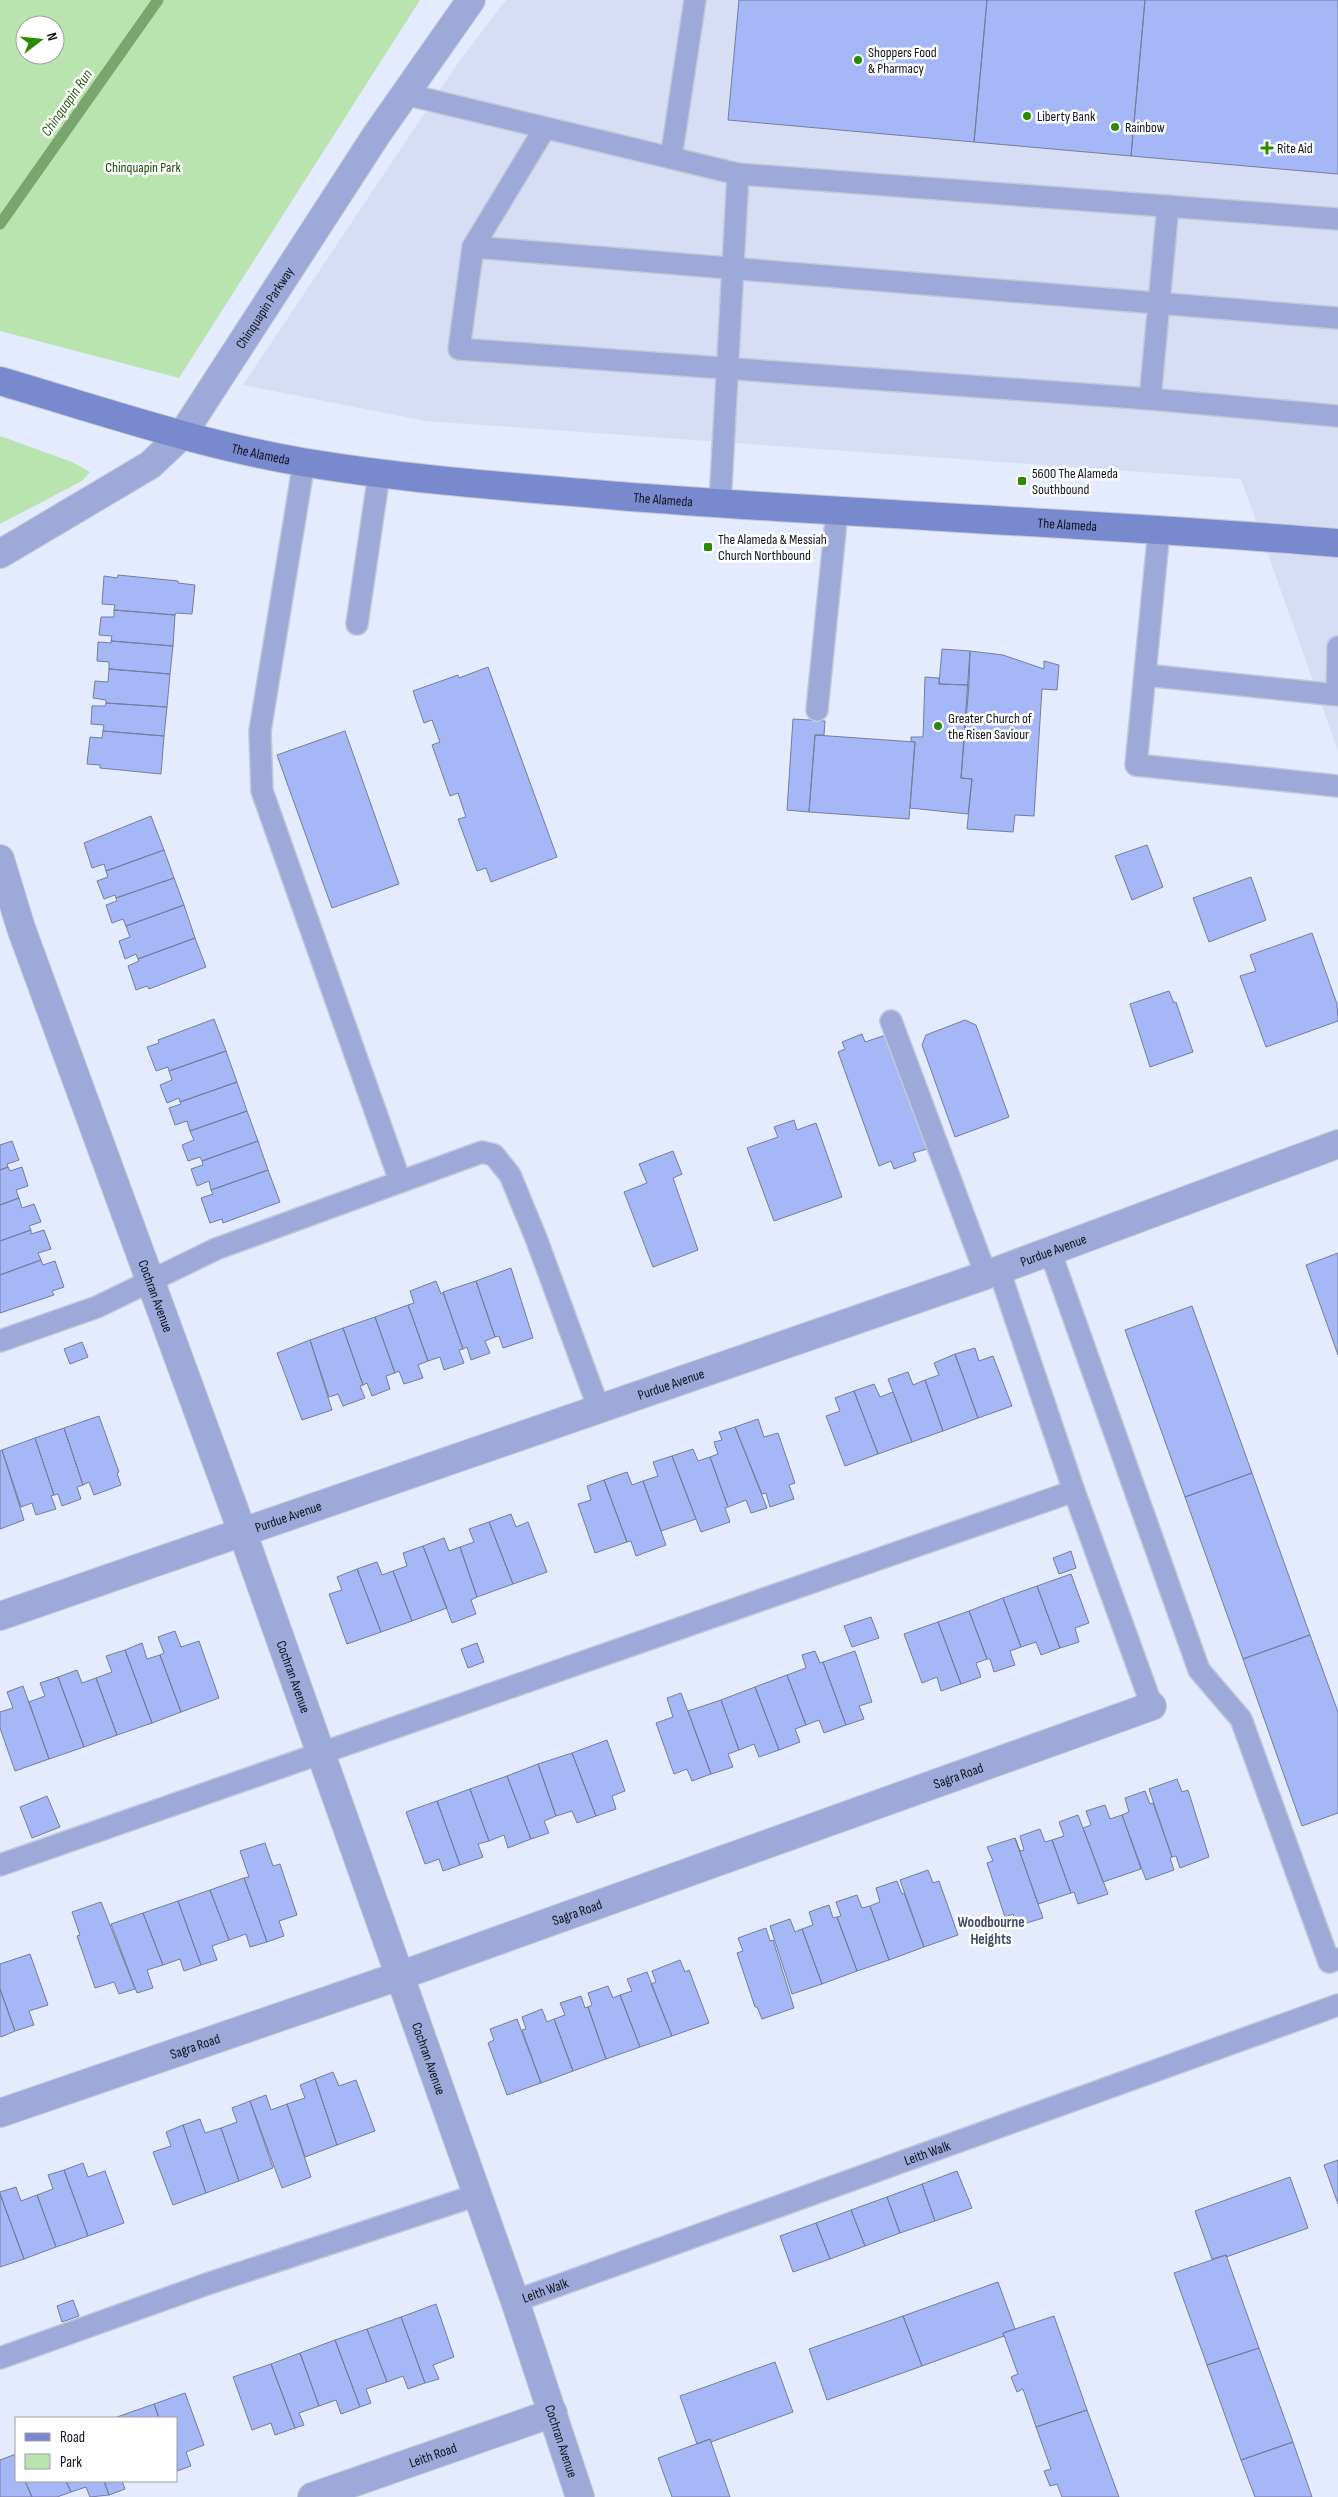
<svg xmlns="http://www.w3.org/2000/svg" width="1338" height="2497" viewBox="0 0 1338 2497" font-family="'Sofia Sans Condensed',sans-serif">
<rect width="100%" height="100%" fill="#e5ebfe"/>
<path fill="#d6ddf5" d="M506,0H1338V751L1241,479L426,421L243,385L458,63Z"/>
<path fill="#b9e3af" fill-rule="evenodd" d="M0,0H420L179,378L0,331ZM25,25H55V55H25Z
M0,436L72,462L90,472L82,481L0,524Z"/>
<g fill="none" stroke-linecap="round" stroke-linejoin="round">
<path stroke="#79a66e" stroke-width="11" d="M0,224L158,0"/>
</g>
<path fill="#a6b7f7" stroke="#747d9a" d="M739,0H987L974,142L728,120Z
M987,0H1145L1131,156L974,142Z
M1145,0H1338V174L1131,156Z
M118,575L178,581V583L195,585L192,614L176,613L175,615L114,610L115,605L102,604L104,576L117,578Z
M114,610L175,615L173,646L111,641L112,636L99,635L101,617H114Z
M111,641L173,646L170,674L109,669V662L97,661L98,642L111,643Z
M942,649L970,651L969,685L939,684Z
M970,651L1003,655L1044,669V661L1059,665L1057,690L1042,689L1034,816L1015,815L1013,832L967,829L972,779L961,778Z
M488,667L557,857L491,882L486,868L477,871L458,819L466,817L458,793L450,796L432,745L440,742L432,720L424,723L413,691L458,675L459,678Z
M109,669L170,674L167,707L106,703V700L93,698L95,681L108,682Z
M925,677L939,678V684L969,685L961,778L972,779L968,814L910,808L915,742L911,741V737H923Z
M106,703L167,707L164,736L103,731L104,725L91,724L92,706H105Z
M793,719L825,721L824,735H815L809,812L787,810Z
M103,731L164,736L161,774L100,768V765L87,764L90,737L102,738Z
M345,731L399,884L332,908L277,755Z
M815,735L915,742L909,819L809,812Z
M151,816L164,850L106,871L104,864L92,868L84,843Z
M1147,845L1163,887L1132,900L1115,856Z
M164,850L174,878L116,898L115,895L104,899L97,881L108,877L106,871Z
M1251,877L1266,920L1209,942L1193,898Z
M174,878L184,905L126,926L123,919L112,923L106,905L117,901L116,898Z
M184,905L195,938L138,959L136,954L125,959L119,941L130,937L126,926Z
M1312,933L1337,1004L1338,1021L1266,1047L1240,976L1256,971L1250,955Z
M195,938L206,967L149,989L147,986L136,990L128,966L139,961L138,959Z
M1169,991L1174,1003L1176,1002L1193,1052L1150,1067L1130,1004Z
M214,1019L226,1051L169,1071L168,1067L156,1071L147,1047L159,1043L158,1040Z
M965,1020L976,1025L1009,1117L955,1137L922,1045L926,1035Z
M862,1034L865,1042L886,1035L927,1149L913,1153L916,1161L894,1169L891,1161L879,1166L838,1052L845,1049L842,1042Z
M226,1051L237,1082L180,1102L179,1098L167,1103L160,1085L172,1080L169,1071Z
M237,1082L247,1111L190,1131L187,1121L175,1125L169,1108L181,1104L180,1102Z
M247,1111L258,1141L202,1161L200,1157L188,1161L182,1145L194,1140L190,1131Z
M794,1120L797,1130L816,1123L842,1197L774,1221L747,1148L778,1137L774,1127Z
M12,1141L19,1160L7,1164L8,1167L0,1170V1145Z
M258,1141L268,1170L211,1190L209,1181L197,1186L191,1169L203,1165L202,1161Z
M673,1151L682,1174L673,1178L698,1250L653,1267L624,1192L647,1183L639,1164Z
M8,1167L10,1171L22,1167L28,1186L16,1190L19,1198L0,1205V1170Z
M268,1170L280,1202L223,1223L222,1219L210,1223L201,1198L213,1194L211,1190Z
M19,1198L22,1208L34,1204L41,1222L29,1226L31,1230L0,1241V1205Z
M31,1230V1234L44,1230L51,1249L38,1253L41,1260L0,1275V1241Z
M1338,1253V1355L1306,1265Z
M41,1260L43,1265L55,1261L64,1287L52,1291L54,1295L0,1313V1275Z
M511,1268L533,1338L503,1348L499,1336L495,1337L476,1281Z
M436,1281L441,1294L443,1292L463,1349L459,1350L464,1363L444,1370L440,1357L428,1361L408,1305L414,1303L410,1291Z
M476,1281L495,1337L485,1341L490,1353L471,1360L467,1347L463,1349L443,1292Z
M408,1305L428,1361L418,1365L423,1378L404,1384L399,1371L395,1373L375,1317Z
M1192,1306L1252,1473L1185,1497L1125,1330Z
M375,1317L395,1373L386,1376L390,1389L372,1396L367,1383L363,1385L343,1328Z
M343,1328L363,1385L360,1386L365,1398L343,1406L338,1394L329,1397L310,1340Z
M310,1340L332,1410L302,1420L277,1353Z
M82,1342L88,1357L70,1364L64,1349Z
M975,1348L979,1361L993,1356L1012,1406L978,1418L955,1354Z
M955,1354L978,1418L943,1431L925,1380L939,1375L934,1363Z
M908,1372L913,1385L925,1380L943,1431L912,1442L888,1379Z
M874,1384L880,1397L893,1392L912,1442L878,1454L854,1391Z
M854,1391L878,1454L845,1466L826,1416L840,1411L835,1398Z
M99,1416L119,1472L117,1473L121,1485L94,1495L89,1482L83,1485L64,1428Z
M758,1419L764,1437L778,1433L795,1483L789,1485L794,1499L770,1507L766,1493L762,1494L735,1427Z
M735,1427L767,1508L751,1513L746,1500L728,1507L710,1457L718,1454L714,1442L722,1440L719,1432Z
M64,1428L83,1485L77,1487L81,1499L62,1506L58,1494L54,1495L35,1438Z
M35,1438L54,1495L51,1496L56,1509L36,1515L32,1503L21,1507L2,1450Z
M693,1449L698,1461L710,1457L728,1507L725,1508L730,1522L701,1532L672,1456Z
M2,1450L24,1520L0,1529V1451Z
M672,1456L696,1519L661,1531L643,1481L658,1476L653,1462Z
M627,1472L632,1485L643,1481L666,1545L636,1556L631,1541L627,1542L604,1480Z
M1252,1473L1310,1635L1243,1659L1185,1497Z
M604,1480L627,1542L595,1553L578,1504L591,1500L587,1486Z
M511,1514L516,1527L528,1522L547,1572L513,1584L489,1522Z
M489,1522L513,1584L477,1597L460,1547L474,1542L469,1529Z
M444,1538L449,1551L460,1547L477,1597L471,1600L476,1614L452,1623L423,1546Z
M423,1546L447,1608L412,1621L393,1571L407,1566L403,1553Z
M1071,1551L1076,1568L1059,1574L1053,1558Z
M377,1562L382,1575L393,1571L412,1621L381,1632L357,1569Z
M357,1569L381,1632L347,1644L329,1594L342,1590L337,1577Z
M1071,1574L1089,1623L1075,1628L1079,1642L1060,1648L1037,1586Z
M1037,1586L1060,1648L1041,1655L1036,1642L1021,1647L1003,1598Z
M1003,1598L1021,1647L1010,1651L1015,1665L994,1672L990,1659H987L969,1611Z
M969,1611L987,1659L976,1663L981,1677L961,1684L938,1622Z
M871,1617L879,1638L852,1647L844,1626Z
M938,1622L961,1684L941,1691L937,1677L922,1683L904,1634Z
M175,1631L181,1647L199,1641L219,1698L181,1712L160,1655L164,1653L158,1637Z
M1310,1635L1338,1712V1813L1302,1826L1243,1659Z
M142,1643L147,1659L160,1655L181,1712L152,1723L125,1650Z
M477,1643L484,1662L468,1668L461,1649Z
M125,1650L152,1723L117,1735L96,1678L112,1672L106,1656Z
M815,1651L820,1663L823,1662L846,1725L824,1733L819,1720L806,1725L787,1675L806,1668L802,1655Z
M855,1651L872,1702L859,1706L864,1719L846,1725L823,1662Z
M77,1670L82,1683L96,1678L117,1735L84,1747L58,1677Z
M787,1675L806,1725L795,1729L800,1742L779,1750L755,1687Z
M58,1677L84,1747L49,1759L29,1702L45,1696L40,1683Z
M23,1686L49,1759L15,1771L0,1728V1712L13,1708L7,1692Z
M755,1687L779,1750L759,1757L754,1744L739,1750L721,1700Z
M681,1693L711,1774L692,1781L687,1769L674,1774L656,1723L673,1717L667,1698Z
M721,1700L739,1750L728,1754L733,1767L711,1774L688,1711Z
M607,1740L625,1791L612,1796L616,1809L596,1816L572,1753Z
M572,1753L596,1816L577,1823L572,1811L556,1816L538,1764Z
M538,1764L556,1816L544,1821L549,1833L531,1839L507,1776Z
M507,1776L531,1839L508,1848L504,1835L489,1841L470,1789Z
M1177,1779L1182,1792L1188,1790L1209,1857L1180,1868L1176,1856L1172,1857L1149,1789Z
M470,1789L489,1841L478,1844L483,1857L460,1865L437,1801Z
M1145,1791L1150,1804L1153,1803L1172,1857L1170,1858L1174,1870L1146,1880L1122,1815L1129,1812L1125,1798Z
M47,1796L60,1827L32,1838L20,1807Z
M437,1801L460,1865L443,1871L439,1859L425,1864L406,1812Z
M1105,1805L1110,1819L1122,1815L1141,1869L1103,1882L1083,1828L1091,1825L1086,1811Z
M1078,1815L1108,1894L1078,1904L1074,1892L1071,1893L1052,1840L1064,1836L1059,1822Z
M1040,1829L1045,1842L1052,1840L1071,1893L1038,1904L1015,1838L1020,1851L1024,1850L1020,1836Z
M1015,1838L1043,1918L1017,1926L1013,1914L1005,1917L987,1863L993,1861L987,1847Z
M265,1843L273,1866L280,1864L297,1915L279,1921L284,1936L267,1942L244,1878L249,1877L240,1851Z
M928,1870L933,1883L939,1881L958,1935L924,1947L900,1880Z
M244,1878L267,1942L250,1947L246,1934L229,1940L210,1890Z
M897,1881L902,1894L904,1893L924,1947L889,1960L870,1906L880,1902L876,1888Z
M210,1890L229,1940L212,1946L217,1960L201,1965L178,1901Z
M857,1895L862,1908L870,1906L889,1960L857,1971L837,1917L841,1916L836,1902Z
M178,1901L201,1965L184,1971L180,1959L163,1965L143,1913Z
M101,1902L135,1989L119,1994L114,1982L95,1988L77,1936L80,1935L72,1912Z
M829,1905L833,1918L837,1917L857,1971L822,1984L802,1929L813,1925L809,1912Z
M143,1913L163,1965L147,1970L153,1988L137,1993L111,1924Z
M790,1919L795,1932L802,1929L822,1984L792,1994L770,1926Z
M766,1928L770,1941L773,1940L794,2008L762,2019L757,2007H755L737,1953L743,1951L738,1938Z
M30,1954L48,2005L29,2011L34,2025L15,2031L0,1989V1964Z
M680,1960L685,1972L689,1970L709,2023L672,2036L651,1984L656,1982L652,1971Z
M647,1972L672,2036L640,2047L620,1995L632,1991L627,1979Z
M608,1986L613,1998L620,1995L640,2047L606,2059L588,2007L592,2005L588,1993Z
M0,1989L15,2031L1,2037L0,2035Z
M581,1996L585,2008L588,2007L606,2059L573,2071L554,2019L565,2015L560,2003Z
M542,2009L547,2022L554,2019L573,2071L541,2083L522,2030L526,2029L522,2017Z
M517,2019L541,2083L507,2095L488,2043L494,2040L490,2029Z
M333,2072L339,2086L356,2080L375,2131L337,2145L315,2079Z
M315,2079L337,2145L305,2157L287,2104L305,2098L300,2085Z
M266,2095L271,2110L287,2104L311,2177L282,2188L250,2101Z
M250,2101L273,2168L239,2181L221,2128L237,2122L232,2108Z
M200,2119L205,2133L221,2128L239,2181L206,2193L183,2125Z
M183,2125L206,2193L173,2205L153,2152L171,2146L166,2132Z
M1338,2160V2204L1324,2165Z
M83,2163L88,2177L105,2171L124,2223L88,2236L64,2170Z
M64,2170L88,2236L56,2247L37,2195L53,2189L48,2175Z
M957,2171L972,2208L935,2221L922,2184Z
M1290,2177L1308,2228L1226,2257V2255L1212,2259L1195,2211Z
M922,2184L935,2221L900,2233L887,2197Z
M16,2187L21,2201L37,2195L56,2247L24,2259L0,2194V2192Z
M0,2194L24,2259L0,2267Z
M887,2197L900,2233L865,2246L851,2210Z
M851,2210L865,2246L830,2259L816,2223Z
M816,2223L830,2259L793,2272L780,2236Z
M1226,2255L1259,2348L1207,2365L1174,2273Z
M998,2282L1015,2329L1003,2333L1004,2336L922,2366L903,2316Z
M73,2300L79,2316L62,2322L57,2306Z
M436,2304L454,2357L433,2365L439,2379L425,2383L401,2317Z
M903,2316L922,2366L827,2400L809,2349Z
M1054,2316L1087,2410L1036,2427L1023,2389L1017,2392L1011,2377L1018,2374L1003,2333Z
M401,2317L425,2383L408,2389L403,2376L387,2382L367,2329Z
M367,2329L387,2382L366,2389L371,2403L360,2407L335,2340Z
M335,2340L360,2407L341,2414L336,2400L319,2406L300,2353Z
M1259,2348L1293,2442L1241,2460L1207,2365Z
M300,2353L319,2406L299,2413L304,2425L295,2428L271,2364Z
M775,2362L793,2412L711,2442L710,2439L697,2444L680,2396Z
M271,2364L295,2428L275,2435L271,2423L252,2430L233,2377Z
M185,2393L204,2445L186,2452L191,2466L177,2471L176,2418H159L154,2404Z
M154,2404L159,2418H117V2417Z
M1087,2410L1119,2497H1062L1057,2484L1050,2486L1044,2471L1051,2469L1036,2427Z
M710,2439L730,2497H672L658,2458Z
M1293,2442L1312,2497H1255L1241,2460Z
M16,2454V2481H25L32,2497H0V2460Z
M25,2481H66L71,2492L57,2497H32Z
M66,2481H104L109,2495L90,2497L86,2487L71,2492Z
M104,2481H122L125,2489L109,2495Z"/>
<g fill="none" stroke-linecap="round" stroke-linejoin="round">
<g stroke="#c3c8da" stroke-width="24">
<g id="lane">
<path d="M405,94L738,174L1338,219"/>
<path d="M671,158L695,0"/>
<path d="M473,247L545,128"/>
<path d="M1338,318L473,247L459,349L1150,399L1338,416"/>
<path d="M1150,399L1168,206"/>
<path d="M304,462L260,731L262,791L400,1181"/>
<path d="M720,504L738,174"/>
<path d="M1159,530L1136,765L1338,786"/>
<path d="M357,624L379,474"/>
<path d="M1145,675L1337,695L1338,647"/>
<path d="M817,710L837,511"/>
<path d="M891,1021L986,1275"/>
<path d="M1050,1251L1199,1670L1241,1719L1329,1962L1338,1959"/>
<path d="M999,1270L1074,1491L1152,1706"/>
<path d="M0,1341L97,1307L216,1249L482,1152L494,1155L510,1175L536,1238L599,1409"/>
<path d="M0,1865L1074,1491"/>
<path id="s1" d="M515,2301L1338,2005"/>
<path d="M0,2358L207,2284L477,2195"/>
</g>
</g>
<g stroke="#c3c8da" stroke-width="30">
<g id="street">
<path id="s2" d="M0,554L150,465L182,435L377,134L471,0"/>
<path id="s3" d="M0,859L21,928L242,1531L515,2301L580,2497"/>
<path id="s4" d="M0,1616L986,1275L1338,1144"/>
<path id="s5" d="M0,2113L399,1976L1152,1706"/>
<path id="s6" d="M312,2497L553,2413"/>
</g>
</g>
<g stroke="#c3c8da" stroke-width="30">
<g id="secondary">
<path id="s7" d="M0,381C102,411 204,446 308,463C411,480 515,487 619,496C859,515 1099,523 1338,543"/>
</g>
</g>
<use href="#lane" stroke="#9daad9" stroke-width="21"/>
<use href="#street" stroke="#9daad9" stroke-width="28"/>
<use href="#secondary" stroke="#7889cd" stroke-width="28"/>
</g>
<g fill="#2a8b00" stroke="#fff" stroke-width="2">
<circle cx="858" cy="60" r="5"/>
<circle cx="1027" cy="116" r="5"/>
<circle cx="1115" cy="127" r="5"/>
<path d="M1264.5 140.5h5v5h5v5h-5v5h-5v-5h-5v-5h5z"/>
<rect x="1017" y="476" width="10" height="10" rx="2.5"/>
<rect x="703" y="542" width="10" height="10" rx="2.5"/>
<circle cx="938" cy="726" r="5"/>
</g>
<g text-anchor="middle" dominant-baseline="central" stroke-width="5" stroke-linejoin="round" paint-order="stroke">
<g font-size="14" fill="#0f121d" stroke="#fff" text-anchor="start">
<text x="868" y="52">Shoppers Food<tspan x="868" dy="16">&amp; Pharmacy</tspan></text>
<text x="1037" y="116">Liberty Bank</text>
<text x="1125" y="127">Rainbow</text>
<text x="1277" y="148">Rite Aid</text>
<text x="1032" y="473">5600 The Alameda<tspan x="1032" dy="16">Southbound</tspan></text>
<text x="718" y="539">The Alameda &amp; Messiah<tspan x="718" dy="16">Church Northbound</tspan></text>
<text x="948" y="718">Greater Church of<tspan x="948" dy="16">the Risen Saviour</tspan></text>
</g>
<g font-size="14" fill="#1b470e" stroke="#fff">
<text x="143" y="167">Chinquapin Park</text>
</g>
<g font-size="14" fill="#0f121d" stroke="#fff">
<text stroke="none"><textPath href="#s2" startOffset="370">Chinquapin Parkway</textPath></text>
<text stroke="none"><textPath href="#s7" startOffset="271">The Alameda</textPath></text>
<text stroke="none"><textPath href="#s7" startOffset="676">The Alameda</textPath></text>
<text stroke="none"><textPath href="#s7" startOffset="1081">The Alameda</textPath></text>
<text stroke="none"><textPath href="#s4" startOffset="1115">Purdue Avenue</textPath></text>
<text stroke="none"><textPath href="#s3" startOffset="464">Cochran Avenue</textPath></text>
<text stroke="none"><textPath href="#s4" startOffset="710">Purdue Avenue</textPath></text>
<text stroke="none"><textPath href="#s4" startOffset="305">Purdue Avenue</textPath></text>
<text stroke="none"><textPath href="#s3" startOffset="869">Cochran Avenue</textPath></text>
<text stroke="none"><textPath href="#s5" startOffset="1016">Sagra Road</textPath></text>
<text stroke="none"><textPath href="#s5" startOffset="611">Sagra Road</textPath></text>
<text stroke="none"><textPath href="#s5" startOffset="206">Sagra Road</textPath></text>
<text stroke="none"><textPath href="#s3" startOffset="1274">Cochran Avenue</textPath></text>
<text stroke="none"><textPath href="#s1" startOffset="438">Leith Walk</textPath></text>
<text stroke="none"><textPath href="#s1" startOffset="32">Leith Walk</textPath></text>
<text stroke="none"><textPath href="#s3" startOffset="1679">Cochran Avenue</textPath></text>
<text stroke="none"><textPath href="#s6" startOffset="128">Leith Road</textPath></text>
</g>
<g font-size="15" font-style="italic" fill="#225d10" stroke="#fff">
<text transform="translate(67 103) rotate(-55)">Chinquapin Run</text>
</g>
<g font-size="15" font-weight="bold" fill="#434a65" stroke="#fff">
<text x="991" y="1922">Woodbourne<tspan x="991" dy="17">Heights</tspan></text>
</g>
</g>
<rect x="15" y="2417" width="162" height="65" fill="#ffffff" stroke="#9fa0a5"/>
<rect x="25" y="2433" width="25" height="8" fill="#7889cd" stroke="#9fa0a5"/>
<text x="60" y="2442" font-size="15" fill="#0f121d">Road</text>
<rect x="25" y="2454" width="25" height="15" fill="#b9e3af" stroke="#9fa0a5"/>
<text x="60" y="2467" font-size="15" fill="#0f121d">Park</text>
<g transform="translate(40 40) rotate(74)"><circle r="24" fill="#ffffff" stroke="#9fa0a5"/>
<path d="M0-4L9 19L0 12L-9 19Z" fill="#2a8b00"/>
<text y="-8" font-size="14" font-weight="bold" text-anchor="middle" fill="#0f121d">N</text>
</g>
</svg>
